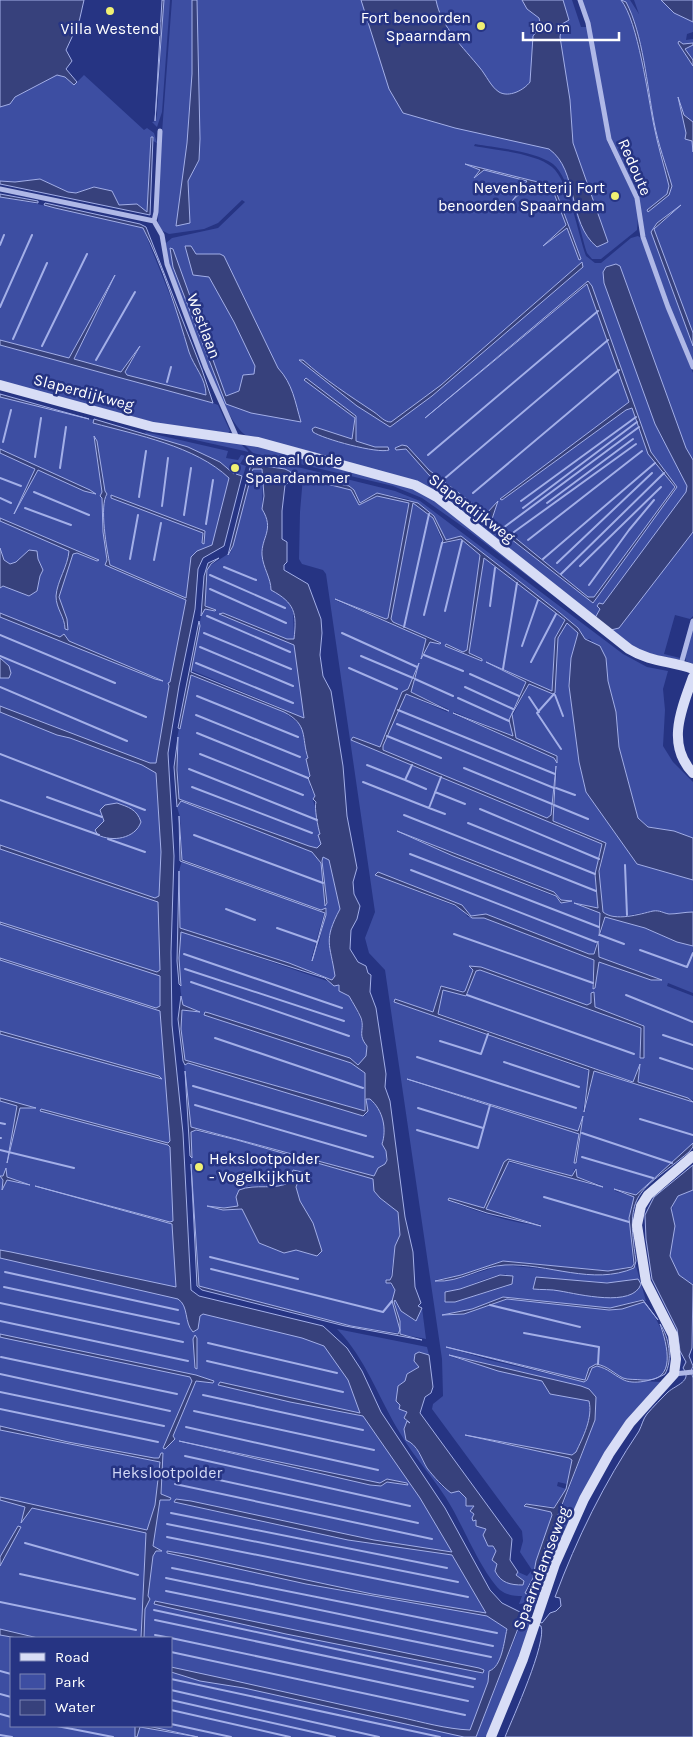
<svg xmlns="http://www.w3.org/2000/svg" width="693" height="1737" viewBox="0 0 693 1737" font-family="Karla,sans-serif">
<rect width="100%" height="100%" fill="#263483"/>
<path fill="#3d4ea2" fill-rule="evenodd" d="M164,0H170L162,112L157,127L152,122L156,121L157,114Z
M172,0H572L581,27H588L607,141L636,201L638,217L637,230L601,259H592L587,253C580,232 570,177 553,164C535,151 497,148 475,144L474,146C495,150 535,153 552,167C569,181 578,234 586,256L595,263H601L631,238L638,236L642,239L670,318L693,373V616L690,619L675,615L664,654L680,658L679,660L639,651L439,495L247,436C221,421 180,292 167,258L166,243L172,238L218,228L245,202L242,200L218,223L204,229L169,234L161,230L158,222L159,172Z
M582,0H630L639,14L634,0H693V32L687,34L686,40L693,39V362L675,320L645,237L641,211L610,138Z
M57,75L65,77L74,85L84,75L144,130L147,128L154,133L157,143L153,141V137H151L147,212L137,204L119,205L112,191L94,187L76,193L68,192L40,179L15,182L0,181V107L10,104L14,97Z
M0,197L33,203L143,228L178,315L190,355L205,384V397L127,375L125,372L139,349L121,372L74,359L115,275L69,358L0,340Z
M0,345L213,403L218,405L230,431L228,433L164,425L0,381Z
M0,395L146,434L145,432L228,451L226,458L238,460L241,455L246,456V459H243L240,464L246,466L243,476L235,474L236,471L234,474L220,462L173,442L206,458L232,478L216,548L195,562L167,727L166,1003L184,1280L193,1308L330,1342L472,1575L516,1620L472,1737H0ZM11,1638H171V1726H11Z
M174,433L238,441L249,452L173,435Z
M242,442L391,480L434,498L589,623L469,531L422,498L393,486L253,453Z
M253,456L395,491L420,501L623,654L647,667L668,671L663,689L665,710L663,746L673,762L693,782V838L674,831L648,827L638,818L619,747L616,712L608,681L606,658L590,639H585L578,628L560,613L461,536L446,540L434,516L408,499L377,493L360,503L354,490L349,486L308,477V479L351,490L359,505L377,496L409,502L388,618L386,619L336,599L335,600L426,639L421,658L430,642H440L393,622L391,619L413,503L433,518L442,541L447,543L461,539L480,555L467,650L463,652L446,644L445,646L482,661L480,658L469,653L484,558L565,620L555,638L552,691L486,662L526,682L509,720L513,736L454,712L453,714L554,758L556,762L557,756L516,738L512,717L529,684L553,694L558,638L567,623L578,633L571,658L569,686L579,762L586,792L637,864L693,880V912L666,914L661,911H653L619,917L605,914L601,909L599,875L606,843L553,821L557,767L555,768L551,815L547,818L383,750V746L406,694L447,712L448,709L411,692L419,663L408,689L402,692L380,747L353,737L351,740L602,844L595,874L598,908L575,903L600,913L598,934H601L605,917L645,928L677,942L693,946V993L668,983L667,986L693,996V1100L638,1082L640,1064L634,1082L437,1013L443,990L467,995L476,971L480,970L641,1028L640,1058L644,1054L643,1025L595,1007L594,992L591,1003L587,1005L481,967L469,966L473,969L465,991L440,987L433,1012L395,999L394,1002L589,1071L583,1110L585,1112L594,1071L693,1102V1143L689,1149L636,1195L617,1189L615,1191L634,1197L629,1218L633,1266L608,1271L503,1261L461,1275L435,1280L458,1279L502,1265L608,1275L619,1273L636,1266L646,1301L640,1300L610,1308L503,1297L472,1309L442,1315L464,1314L507,1299L609,1310L622,1309L644,1302C659,1317 686,1374 650,1380C644,1381 628,1380 623,1378C613,1373 608,1366 596,1364L588,1371L585,1380L580,1379L446,1347L489,1360L584,1382L586,1381L592,1368L597,1366L614,1372L623,1380L661,1382L619,1434L536,1608L531,1607L527,1603L519,1604L522,1596C515,1596 506,1595 500,1590C482,1572 465,1531 452,1508C437,1481 415,1459 400,1433C378,1397 366,1359 337,1329L427,1347L429,1355L419,1352V1367L407,1374L400,1405L407,1412L405,1416L406,1421L408,1419L411,1423L408,1422L405,1431L406,1440C421,1446 430,1477 444,1488C449,1492 454,1489 459,1491C463,1493 472,1503 474,1507C479,1516 473,1527 486,1529L485,1534L496,1552L492,1560L523,1581L515,1573L518,1572L527,1576L532,1570L520,1552L523,1541L522,1531L432,1409L433,1404L443,1396L442,1359L385,970L369,953L365,938L375,912L326,574L323,570L302,564L299,559L300,512L303,477L292,474L285,469L251,464ZM397,831L543,887L559,897L561,900L572,901L561,903L556,897L453,856ZM377,872L462,905L471,916L486,914L589,954H594L596,942L599,957L660,979L599,962L592,988L594,960L484,918L468,917L460,908L375,875ZM408,1079L578,1131L583,1118L577,1161L574,1163L579,1133ZM510,1159L573,1176L574,1169H576L577,1177L601,1185L595,1186L550,1171L507,1162L486,1209L541,1225C519,1226 469,1209 448,1200L451,1199L484,1208L504,1162ZM506,1274L508,1286L455,1302L444,1300L445,1292C466,1290 484,1276 506,1274ZM544,1278L614,1283L638,1279L639,1289C606,1307 583,1288 550,1290ZM451,1357L476,1361L581,1386L589,1389L596,1401L595,1420L530,1592L526,1593L533,1579L536,1561L552,1515L551,1512L532,1508L526,1504L554,1507L566,1489L557,1486L558,1482L567,1484L572,1460L569,1458L467,1436L571,1455L576,1453C583,1436 593,1419 589,1401L550,1394L542,1381Z
M253,469H262L263,473L262,509L267,517L268,535L262,553L264,566L271,584L288,601L293,612L294,639H287L223,613L219,614L294,645L305,712L302,719L281,708L191,670L201,616L205,609L215,611L216,610L207,607L205,603L208,567L231,552Z
M693,627V664L686,661L685,657Z
M190,675L284,712L302,726L310,776V787L315,796L313,800L318,816L321,844L319,848L309,846L179,799L177,738Z
M181,801L312,852L321,863L325,906L327,903L322,858L326,857L329,860L340,909C324,938 330,945 335,976L333,980L289,963L180,928L179,871L182,860L324,913L311,960L319,943L327,908L321,910L182,859L180,817L177,807Z
M181,931L339,985L345,994L349,996C353,1003 357,1011 360,1018C365,1028 359,1037 367,1046L366,1056L359,1065L350,1058L209,1013L204,1015L351,1063L365,1073V1111L185,1060L181,1029L182,1010L200,1012L183,1005C180,994 176,946 181,931Z
M188,1063L363,1116L366,1115V1099H370C383,1110 387,1129 382,1144L387,1154L385,1164L378,1168L374,1176L191,1127L184,1064Z
M191,1130L237,1140L373,1179L375,1191L380,1198L398,1212L400,1235L395,1248L390,1280H387L395,1290C391,1305 401,1318 399,1333L351,1326L199,1286L191,1164ZM293,1170L301,1172C283,1202 326,1221 317,1256L296,1250L278,1251L259,1243L242,1209L223,1210L207,1206L224,1208L238,1206L248,1186H284L290,1182Z
M693,1190V1285L679,1275L670,1256L675,1226L672,1212L673,1202L678,1196Z
M394,1300L401,1311L415,1321L422,1308L426,1339L400,1334L398,1312Z
M530,1623L519,1659L486,1737H476L520,1626Z"/>
<path fill="#37417c" stroke="#a3afe8" d="M0,0H84L79,22L66,50L72,61L66,69L77,82L74,85L65,77L57,75L15,97L10,104L0,107Z
M162,0H164L155,121Z
M192,0H197L200,139L199,160L188,181L190,223L176,226L187,143L192,74Z
M361,0H436C441,27 463,47 480,68C486,75 491,87 499,92C509,98 524,90 530,82L533,36L541,26L539,18L527,9L522,0H563L569,20L562,24L560,37L570,100L573,143L608,242L597,247C567,223 579,170 549,149L455,128L403,113L389,89Z
M621,0L626,2C643,34 647,86 654,122C658,144 666,165 672,186L669,195L648,212L647,210L667,194L669,186C664,166 658,146 654,126C648,97 638,21 621,0Z
M661,0H693V22L674,13Z
M679,41L683,44L693,43V45L685,49L693,60V66L678,43Z
M678,97L684,115L693,122V152L692,141L685,139L686,133Z
M151,137H153L150,215L0,184V181L15,182L40,179L68,192L76,193L94,187L112,191L119,205L137,204L147,212Z
M465,164L554,186L581,259L579,260L567,228L543,246L566,225L552,188L531,183L512,201L527,181L484,170L474,178L480,170Z
M0,194L38,201V203L0,197Z
M45,203L140,224L146,227L202,370L213,403L0,345V340L69,358L115,275L74,359L121,372L140,346L125,372L127,375L206,395C206,378 194,367 189,352C177,311 163,267 143,228L55,208L44,205Z
M681,205L654,229L693,333V346L651,232L657,223Z
M185,246H191L196,254H220L224,256L278,368C293,384 295,402 301,422L251,413L226,404L173,267L170,248L173,249L226,396L239,391L243,375L254,374L255,366L234,322L209,277L193,275Z
M582,262L583,267L432,396L390,427L357,406L299,360H303C325,380 350,396 374,412C380,416 384,422 391,422L441,385Z
M616,264L620,266L686,448L693,460V532L619,628L611,630L595,618L600,609L597,606L599,603L603,604L686,492L687,486L655,424L604,283L603,272L606,267Z
M588,281L592,286L651,452L677,487L593,603L429,475L406,449L396,450L395,448L402,445L407,446L429,470L486,514L498,501L492,519L588,597H594L675,487L648,454L632,408L626,410L502,500L500,499L629,402L587,284L425,418Z
M306,378L356,416V441L375,447H388L389,450C378,454 323,439 313,432L312,429L315,427L352,439L355,418L304,380Z
M0,394L89,419L0,397Z
M94,419L188,447L220,462L234,474L236,470V474L242,476L224,546L203,558L198,569L195,609L179,686L168,753L174,856L171,952L172,1025L183,1133L191,1290L199,1296L323,1326L347,1348L362,1371L381,1412L445,1508L490,1590L502,1603L542,1623L550,1613L556,1611L561,1606L560,1598L555,1597C577,1538 604,1483 639,1431C642,1425 643,1419 647,1414C653,1407 662,1398 668,1392C676,1385 693,1381 683,1368L686,1362L680,1351L677,1329L652,1279L646,1239L645,1215L654,1197L693,1165V1190L678,1196L671,1208L675,1226L670,1256L679,1275L693,1285L692,1348L689,1356L693,1366L691,1371L693,1378V1737H505C513,1717 547,1643 541,1626L530,1623L519,1626L476,1737H464L244,1688L200,1681L171,1672V1667C247,1683 323,1701 399,1717C422,1722 446,1729 470,1730L488,1682L489,1671C502,1667 504,1641 507,1629L487,1616L306,1584L167,1553V1551L190,1555L372,1594L486,1613L452,1555L348,1540L174,1502L176,1499L191,1501L374,1540L452,1552L420,1498L363,1416L290,1402L218,1385L220,1382L360,1413L348,1380L324,1346L302,1338L203,1314L200,1316L198,1329L193,1332C184,1323 189,1306 178,1299L0,1258V1250L11,1252L176,1287L172,1224L35,1186L170,1222L173,1221L170,1147L168,1145L40,1111L41,1109L168,1143L170,1141L160,1011L0,960V958L156,1008L160,1006V976L0,924V922L157,972L160,970L158,902L0,849V845L155,898L159,896L161,852L156,773L142,765L70,738L57,735L0,712V706L150,763H156L169,686L168,683L170,682L186,600L105,565L107,560L103,532L102,498L100,496L102,492L94,436L97,441L105,491L107,494C99,505 107,552 110,565L186,598L191,557L197,551L212,545L229,478C195,446 137,435 93,423Z
M0,449L90,490L96,494L84,491L38,470L14,514L35,469L0,453Z
M251,464L285,469L291,472L285,478L290,482L285,485L282,511V539L287,542V562L284,565V570L308,584L321,619L322,633L320,655L323,676L331,691L343,766L347,816L357,868L353,882L354,894L360,906L357,919L351,930L350,949L358,962L366,966L368,973L371,975L370,992L376,1008L386,1074L385,1087L390,1101L405,1217L413,1252L415,1287L421,1303L418,1306L422,1308L416,1321L401,1311L395,1300L394,1302L400,1321V1334L422,1340L345,1326L202,1290L197,1286L191,1164L199,1286L351,1326L398,1334L400,1330L392,1301L395,1290L391,1283H386V1280H390L392,1276L395,1246L400,1235L398,1212L380,1198L374,1191L373,1179L237,1140L196,1130L191,1132L192,1158L190,1156L185,1071L191,1127L374,1176L378,1168L385,1164L387,1160L386,1151L382,1144C387,1129 383,1110 370,1099H366L368,1111L363,1116L188,1063L185,1065L183,1061L178,1019L181,996L183,1005L200,1012L182,1010L181,1029L185,1060L365,1111V1073L351,1063L204,1015L205,1012L209,1013L350,1058L358,1065L366,1056L367,1046C357,1034 365,1030 361,1018C358,1011 353,1003 349,996L339,991V985L334,986L325,978L181,932L179,958L181,986L179,984L177,961L179,871L180,928L289,963L332,980L335,976C330,943 323,941 340,909L329,860L323,857L322,861L327,903L325,906L321,863L312,852L181,801L177,807L174,767L178,737L177,770L179,799L309,846L317,848L321,844L318,835L320,834C318,828 314,807 316,802L313,799L315,796L308,778L310,776L306,759L308,758C301,737 309,725 284,712L191,675L180,729L178,728L199,621L200,626L191,672L304,718L294,645L219,614L223,613L287,639H294C297,613 295,603 271,590C271,578 263,568 262,555C261,537 275,530 262,509L264,496L262,469H253L233,546L228,555Z
M308,477L349,486L354,490L360,503L377,493L418,503L434,516L446,540L461,536L560,613L578,628L585,639L600,646L606,658L608,681L616,712L619,747L638,818L648,827L674,831L693,838V880L637,864L586,792L579,762L569,686L571,658L578,633L567,623L558,638L555,693L553,694L529,684L512,714L516,738L557,756V763L554,758L453,713L513,736L509,720L526,682L486,662L552,691L555,638L565,620L484,558L469,653L482,659V661L445,646L446,644L463,652L467,650L480,555L461,539L442,543L443,540L433,518L413,503L391,619L393,622L441,643L440,644L430,642L421,659L426,639L335,599L386,619L388,618L409,503L377,496L359,505L351,490L307,479Z
M111,495L205,531L204,544L202,543L203,533L111,498Z
M0,518L99,560L97,561L77,553L73,554L59,597L67,619L68,630L65,629C65,617 56,609 56,596C57,581 68,566 69,551L0,521Z
M0,548L4,560L10,564L16,562L29,550L37,551L38,559L43,570L40,576L37,591L29,596L3,586L0,588Z
M219,558L211,564L207,570L205,606L216,610L215,611L205,609L201,616L204,576L208,563Z
M0,613L60,637L64,634L69,641L163,681L155,679L0,617Z
M0,658L9,666L11,673L9,678H0Z
M419,663L411,692L449,711L406,694L383,746V750L547,818L551,815L556,766L553,821L606,843L599,871L603,912C615,922 640,914 653,911C660,910 663,913 669,914C677,914 685,912 693,912V946L677,942L645,928L605,917L599,936L600,913L574,903L598,908L595,874L602,844L351,740L353,737L380,747L402,692L408,689Z
M117,803C128,807 137,809 141,822C135,839 112,842 98,835L95,830L104,821L100,810L105,805Z
M179,816L182,860L321,910L326,908V915L312,961L325,913L180,861Z
M397,831L554,892L561,900L572,901L561,903L556,896L453,856Z
M378,872L462,905L471,916L486,914L589,954H594L598,941L599,957L662,980H651L599,962L595,988L593,989L594,960L484,918H472L455,905L375,875Z
M469,966L481,967L587,1005L591,1003V993L594,992L595,1007L644,1026V1058H640L641,1028L480,970L476,971L466,996L443,990L438,1014L633,1082L640,1064L638,1082L688,1098L693,1102L594,1071L584,1112L589,1070L394,1002L395,999L433,1012L441,986L463,992L465,991L473,970Z
M0,1031L159,1076L162,1079L0,1034Z
M407,1079L578,1131L583,1116L576,1163H574L579,1134Z
M0,1098L36,1108H20L7,1163L17,1106L0,1101Z
M693,1143V1147L689,1152C638,1194 625,1190 636,1261L634,1268C593,1286 548,1263 505,1265C481,1266 460,1283 435,1281L461,1275L503,1261L608,1271L632,1267L634,1264L629,1218L634,1197L614,1189L636,1195Z
M508,1159L572,1176L576,1169L577,1177L603,1187L509,1161L486,1209L541,1226L487,1213L448,1200L449,1198L484,1208L504,1162Z
M6,1168L7,1177L30,1185L7,1180L2,1190L3,1180L0,1176H3Z
M293,1170L302,1172L296,1187L300,1201L313,1223L322,1251L317,1256L296,1250L284,1253L259,1243L242,1209L223,1210L207,1206L224,1208L238,1206L236,1197L239,1190C256,1183 275,1191 290,1182Z
M500,1275L513,1276L512,1284L455,1302H445V1292L460,1289Z
M536,1277L607,1283L638,1279L641,1284C633,1308 578,1294 560,1291C551,1289 542,1290 533,1289Z
M503,1297L610,1308L643,1300L658,1320L644,1302L622,1309L609,1310L507,1299L464,1314L442,1315L472,1309Z
M660,1324C669,1337 673,1360 665,1374C655,1380 633,1386 622,1379C612,1374 609,1369 597,1366L592,1368L587,1380L584,1382L446,1347L580,1379L585,1380L589,1368L596,1364C608,1366 613,1373 623,1378C628,1380 636,1379 642,1380C678,1383 667,1344 660,1324Z
M0,1334L196,1375L214,1381L213,1383L196,1381L173,1436L175,1439L165,1449L163,1448L192,1381L190,1377L4,1338L0,1337Z
M195,1335L197,1338V1369L195,1368L193,1339Z
M419,1352L429,1355L433,1387L431,1393L425,1397L420,1413L512,1539L510,1560L518,1572L516,1575L524,1581L523,1585C510,1585 501,1583 495,1571L497,1564L492,1560L496,1551L493,1546H488L483,1535L486,1529L476,1526V1520L473,1521L472,1518L474,1514L470,1511L474,1506H466V1498L459,1491L451,1493C443,1487 434,1477 427,1468C421,1458 418,1445 406,1440L404,1429L407,1421L410,1423L404,1418L407,1412L399,1409L400,1405L396,1401L398,1386L405,1381L407,1374L419,1367L414,1361L415,1354Z
M449,1355L581,1386L589,1389L596,1397L595,1420L544,1551L535,1584L527,1594L525,1593L533,1578L536,1561L552,1515L551,1512L524,1506L526,1504L554,1508L566,1489L572,1460L569,1458L465,1435L572,1455L576,1452C583,1437 593,1418 589,1401L550,1394L542,1381L498,1371Z
M0,1426L68,1442L154,1458H159L161,1453H163L161,1494L171,1498L170,1500H160L153,1546L162,1551H156L153,1556L148,1596L150,1599L145,1609L144,1638H141L146,1533L32,1508L21,1523L25,1507L0,1500V1497L147,1530L155,1505L160,1462L0,1430Z
M179,1441L380,1483L387,1479L407,1483L408,1485L387,1482L381,1486L370,1485Z
M18,1526L21,1527L0,1566V1557Z
M155,1601L479,1668L484,1670L483,1673L286,1634L166,1607L154,1604Z
M0,1629L38,1638H17L0,1635Z
M135,1726H148L198,1737L140,1727L137,1737H135Z"/>
<g fill="none" stroke-linecap="round" stroke-linejoin="round">
<path stroke="#a3afe8" stroke-width="2" d="M0,245L4,235
M0,307L32,235
M13,339L47,263
M42,346L87,254
M96,360L135,292
M167,382L171,367
M3,442L11,410
M428,455L598,311
M35,457L41,418
M60,468L66,427
M0,478L21,486
M444,479L608,340
M34,492L89,515
M473,493L619,370
M139,497L146,451
M0,498L11,503
M521,501L636,417
M547,503L633,439
M162,506L168,458
M25,508L71,525
M523,508L637,422
M184,515L191,468
M206,524L213,480
M503,528L639,427
M514,532L636,444
M528,540L642,451
M130,559L138,515
M543,559L655,463
M154,560L161,523
M557,563L652,473
M580,566L661,487
M224,567L256,580
M561,574L664,473
M210,575L285,608
M589,585L629,530L654,500
M210,589L286,623
M490,606L495,568
M445,611L462,541
M424,615L442,543
M207,616L290,652
M404,627L429,514
M204,633L291,669
M342,633L417,667
M0,635L115,683
M522,646L538,600
M200,647L293,686
M424,655L463,671
M0,656L146,717
M361,656L413,678
M531,662L556,614
M196,663L293,703
M349,668L397,689
M503,669L517,583
M470,674L519,696
M415,679L453,696
M0,687L127,741
M465,687L513,709
M554,694L537,713L561,749
M555,695L563,716
M197,696L298,737
M529,697L539,712
M458,698L509,721
M398,710L555,774
M196,715L300,757
M397,724L554,788
M197,733L308,778
M387,736L441,758
M0,754L145,810
M200,754L303,795
M367,765L405,780L412,765
M464,768L552,804
M189,769L317,820
M405,780L426,789
M363,782L429,808L441,777
M192,787L312,833
M556,788L575,795
M435,792L465,804
M47,797L102,817
M0,800L99,835
M554,805L588,819
M429,808L445,814
M480,809L599,859
M404,815L596,891
M468,823L595,874
M194,835L323,883
M108,839L145,852
M410,854L599,927
M625,865L627,915
M411,870L596,942
M226,909L255,920
M277,928L317,942
M454,934L593,983
M600,935L624,944
M640,950L687,967L693,953
M184,954L342,1008
M185,969L344,1021
M191,982L349,1036
M467,995L634,1054
M626,995L693,1022
M663,1035L693,1045
M215,1038L363,1088
M440,1041L481,1054L488,1034
M417,1057L576,1108
M660,1058L693,1069
M504,1062L579,1087
M193,1086L366,1136
M195,1105L373,1157
M418,1108L483,1128
M640,1119L693,1135
M0,1123L5,1124
M417,1130L478,1148L490,1105
M582,1133L672,1163
M0,1138H1
M0,1150L74,1168
M582,1157L653,1178
M544,1197L629,1222
M210,1257L298,1279
M211,1269L383,1312L392,1301
M5,1272L178,1310
M4,1287L179,1324
M0,1303L183,1342
M490,1305L580,1327
M0,1321L188,1361
M524,1333L599,1347L598,1364
M208,1343L337,1373
M1,1357L177,1394
M207,1361L343,1392
M0,1374L170,1411
M0,1392L164,1426
M203,1395L363,1430
M0,1409L158,1442
M194,1411L374,1450
M186,1427L378,1470
M185,1456L410,1506
M178,1471L418,1523
M175,1484L432,1539
M171,1513L447,1568
M167,1524L458,1582
M167,1537L468,1597
M25,1543L138,1575
M172,1568L497,1633
M20,1574L135,1599
M166,1578L493,1646
M166,1591L491,1657
M0,1602L136,1630
M154,1610L475,1679
M155,1620L473,1687
M155,1635L171,1638
M171,1638L468,1701
M171,1652L465,1715
M0,1671L11,1674
M171,1679L440,1737
M171,1690L379,1737
M0,1694L11,1697
M171,1700L335,1737
M171,1710L290,1737
M0,1714L11,1717
M171,1724L231,1737
M57,1726L113,1737
M0,1735L12,1737"/>
<path stroke="#afb8e7" stroke-width="5" d="M580,0L588,23L609,139L637,198L643,237L668,307L693,367
M0,189L154,221L162,235L167,264L206,368L237,438
M154,221L156,212L160,131
M681,664L693,621
M674,1374L693,1372"/>
<path stroke="#d8ddf6" stroke-width="10" d="M0,385L153,427L258,442L415,485L437,497L629,649C650,662 671,661 693,669
M693,677C681,710 666,745 693,773
M491,1737L523,1659L555,1564L584,1499L609,1454L630,1423L674,1374L676,1359L673,1335L646,1282L637,1225L641,1206L648,1195L693,1156"/>
</g>
<g fill="#f0f073" stroke="#263483" stroke-width="2">
<circle cx="110" cy="11" r="5"/>
<circle cx="481" cy="26" r="5"/>
<circle cx="615" cy="196" r="5"/>
<circle cx="235" cy="468" r="5"/>
<circle cx="199" cy="1167" r="5"/>
</g>
<g text-anchor="middle" dominant-baseline="central" stroke-width="5" stroke-linejoin="round" paint-order="stroke">
<g font-size="16" fill="#fff" stroke="#263483" text-anchor="end">
<text x="471" y="17">Fort benoorden<tspan x="471" dy="18">Spaarndam</tspan></text>
<text x="110" y="28" text-anchor="middle">Villa Westend</text>
<text x="605" y="187">Nevenbatterij Fort<tspan x="605" dy="18">benoorden Spaarndam</tspan></text>
<text x="245" y="459" text-anchor="start">Gemaal Oude<tspan x="245" dy="18">Spaardammer</tspan></text>
<text x="209" y="1158" text-anchor="start">Hekslootpolder<tspan x="209" dy="18">- Vogelkijkhut</tspan></text>
</g>
<g font-size="16" fill="#fff" stroke="#263483">
<text transform="translate(635 167) rotate(66)">Redoute</text>
<text transform="translate(204 326) rotate(69)">Westlaan</text>
<text transform="translate(84 392) rotate(15)">Slaperdijkweg</text>
<text transform="translate(472 508) rotate(37)">Slaperdijkweg</text>
<text transform="translate(541 1568) rotate(-69)">Spaarndamseweg</text>
</g>
<g font-size="16" fill="#d2d8f6" stroke="#263483">
<text x="167" y="1472">Hekslootpolder</text>
</g>
</g>
<rect x="10" y="1637" width="162" height="90" fill="#263483" stroke="#7d85b5"/>
<rect x="20" y="1653" width="25" height="8" fill="#d8ddf6" stroke="#7d85b5"/>
<text x="55" y="1662" font-size="15" fill="#ffffff">Road</text>
<rect x="20" y="1674" width="25" height="15" fill="#3d4ea2" stroke="#7d85b5"/>
<text x="55" y="1687" font-size="15" fill="#ffffff">Park</text>
<rect x="20" y="1700" width="25" height="15" fill="#37417c" stroke="#7d85b5"/>
<text x="55" y="1712" font-size="15" fill="#ffffff">Water</text>
<path d="M523 32v8h96v-8" fill="none" stroke="#ffffff" stroke-width="2.5"/>
<text x="530" y="32" font-size="15" fill="#ffffff" stroke="#263483" stroke-width="4" paint-order="stroke">100 m</text>
</svg>
